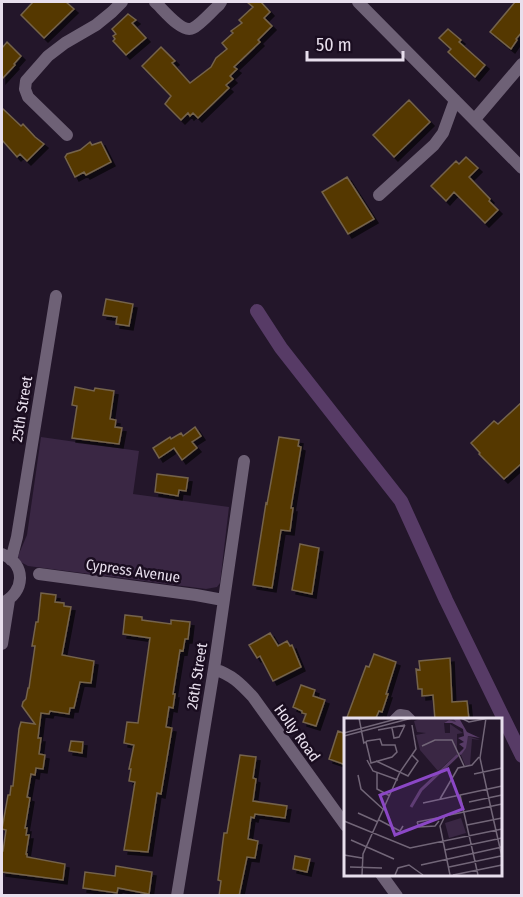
<svg xmlns="http://www.w3.org/2000/svg" width="523" height="897" viewBox="0 0 523 897" font-family="'Fira Sans Condensed',sans-serif">
<defs>
<filter id="shadow"><feDropShadow dx="4" dy="4" stdDeviation="0" flood-color="#0009"/></filter>
</defs>
<rect width="100%" height="100%" fill="#23162a"/>
<path fill="#3a2744" d="M41,437L139,451L133,494L229,507L220,583L217,587L206,589L28,566L19,561L18,556L27,535Z"/>
<g fill="none" stroke-linecap="round" stroke-linejoin="round">
<path stroke="#573b66" stroke-width="14" d="M257,311L281,348L401,501L446,600L522,756"/>
</g>
<path fill="#553800" stroke="#74634b" stroke-width="1.5" filter="url(#shadow)" d="M33,2H66L74,9L44,38L21,15Z
M247,2H261L270,12L264,18L272,26L258,40L260,42L234,67L237,69L230,76L233,79L226,85L229,88L198,118L193,113L190,116L188,113L181,120L165,104L171,96L142,66L161,47L175,61L172,63L190,83L211,67L216,58L227,49L222,43L233,33L231,31L242,23L239,20L253,7Z
M515,2H522V32L516,39L517,40L511,49L490,32Z
M128,14L136,20L132,23L146,38L126,55L113,41L115,39L113,36L116,34L112,29Z
M448,29L461,40L459,42L485,65L475,77L448,52L451,49L439,38Z
M7,42L21,56L14,64L15,65L2,79V48Z
M409,100L430,122L394,157L373,135Z
M2,108L21,126L23,124L35,137L44,144L27,161L20,154L17,157L2,140Z
M90,142L92,145L101,142L111,162L86,175L84,172L75,177L65,157L67,154L80,150Z
M466,157L478,168L469,177L490,199L489,201L498,210L485,223L454,192L446,201L431,186L456,161L459,164Z
M347,177L374,219L348,234L322,192Z
M106,299L133,304L129,326L116,324L117,317L103,315Z
M75,387L94,391L95,388L114,391L110,419L116,420L115,427L122,428L119,444L72,438L77,406L72,405Z
M522,402V463L504,479L479,454L480,453L471,443L494,421L498,424Z
M195,427L201,436L192,442L197,448L182,460L174,448L159,458L153,448L170,437L171,439L181,433L183,436Z
M279,437L299,440L298,446L301,447L291,508H293L290,531L281,530L272,588L253,585L266,503L267,504Z
M157,474L188,478L186,491L179,490L178,496L155,492Z
M300,544L319,548L312,594L292,590Z
M41,593L56,595L55,602L64,603V606L71,607L62,655L94,661L91,683L80,682L74,708H70L69,714L50,711L49,714L41,713L38,738H41L39,754L45,755L43,769L36,768L35,775L31,774L27,797L30,798L25,828H27L26,835H29L26,854H27V857L65,864L63,880L2,872V851H3L6,830L2,829L8,795H10L11,786H13L19,729L21,722L35,724L22,706L23,702L26,699L28,688H29L35,646H32L36,622H38Z
M125,615L142,617V620L171,624V620L190,622L188,639H185L183,651L180,650L173,694H175L173,708L169,707L166,727L172,728L161,794L157,793L148,852L124,850L135,782L129,781L131,769H129L134,745L124,743L127,722L138,723L150,638L123,634Z
M270,633L278,646L287,641L290,646L292,645L301,667L273,681L260,656L257,658L249,645Z
M374,654L396,662L386,694H388L382,712L379,711L375,720H346L366,666L369,667Z
M450,658L452,702L467,701L469,720H435L433,695L422,696V689H418L416,669L420,670L419,661Z
M301,685L315,690L313,696L325,700L316,726L303,722L306,714L302,713V711L293,707Z
M338,731L346,734V765L329,759Z
M71,741L83,742L82,753L69,751Z
M240,755L256,757L253,778L256,779L253,801L287,806L285,818L255,814L254,818L251,817L248,839L258,841L255,858L247,857L239,896H219L221,881L218,880L224,833H227Z
M295,856L310,859L307,872L293,869Z
M116,866L152,872L149,894L118,888L117,893L83,888L85,872L115,876Z"/>
<g fill="none" stroke-linecap="round" stroke-linejoin="round">
<path stroke="#6e6176" stroke-width="12" d="M155,2C163,9 182,34 193,28C200,25 212,11 219,5L221,2
M358,2L522,168
M475,119L522,64
M67,135L28,97L25,89L26,81L48,56L65,43L96,25L112,12L122,2
M379,195L434,145L443,133L455,100
M2,554C27,564 25,593 2,603
M11,560L17,537L56,296
M39,574L196,595L223,600
M2,644L9,600
M214,669C232,675 240,683 253,697L346,826
M395,720L400,715L406,716L410,720
M381,874L397,896
M177,896L214,669L244,461"/>
</g>
<g text-anchor="middle" dominant-baseline="central" stroke-width="5" stroke-linejoin="round" paint-order="stroke">
<g font-size="15" fill="#e8dfed" stroke="#1a0d20">
<text transform="translate(22 409) rotate(-81)">25th Street</text>
<text transform="translate(133 571) rotate(8)">Cypress Avenue</text>
<text transform="translate(197 676) rotate(-81)">26th Street</text>
<text transform="translate(297 733) rotate(54)">Holly Road</text>
</g>
</g>
<g transform="translate(344 718)">
<rect width="158" height="158" fill="#23162a"/>
<path d="M79,0H109L115,6L105,2L100,5L101,15H106V6L119,15L113,16V36L94,53L76,32L72,17L82,15L73,14L70,3ZM124,18L136,22L128,21L126,47H121L117,37ZM117,100L122,115L105,120L101,105Z" fill="#3a2744"/>
<path d="M109,0H115L123,14L136,20L124,18L122,30L117,37L114,36L120,30L115,26L120,24L114,20L120,18L119,11L108,5H100L105,2L112,4Z" fill="#573b66"/>
<path fill="none" stroke="#573b66" stroke-width="3" d="M67,89L77,72L114,37"/>
<path fill="none" stroke="#726678" stroke-width="1.5" d="M15,0L20,26M117,0L125,4L145,0M142,0L136,40L148,95M48,10L50,20L55,19L61,7M34,12L61,7M0,15L56,0M0,18L68,0M19,25L22,24L23,23L36,21L38,27H51L53,34L48,39L27,45L22,24M78,28L91,22H108L120,48M23,42L29,53L54,62M32,43L64,58L74,43L68,37M33,55V71L46,78M130,56L158,50M14,57L17,71L40,92M116,77L134,157M96,81L114,50L128,47L135,39M125,84L158,77M79,85L158,68M14,95L34,104M148,95L158,139M101,98L96,108L106,157M96,99L158,86M35,102L56,113L59,108M0,103L66,130L158,111M73,104L75,109L91,108L95,103M73,104L93,100M123,107L158,100M7,122L50,141M101,132L158,120M0,137L18,140M77,147L158,129M6,149L38,150M105,149L157,138M18,157L19,136L56,54L72,31L68,7M51,157L54,150L65,147L79,157M109,157L158,147"/>
<path fill="#8b47c6" fill-opacity="0.15" stroke="#8b47c6" stroke-width="3" d="M104,51L119,91L51,117L36,77Z"/>
<rect width="158" height="158" fill="none" stroke="#e8dfed" stroke-width="3"/>
</g>
<rect width="523" height="897" fill="none" stroke="#e8dfed" stroke-width="6"/>
<path d="M307 51v9h96v-9" fill="none" stroke="#e8dfed" stroke-width="3"/>
<text x="316" y="51" font-size="18" fill="#e8dfed" stroke="#1a0d20" stroke-width="4.5" paint-order="stroke">50 m</text>
</svg>
